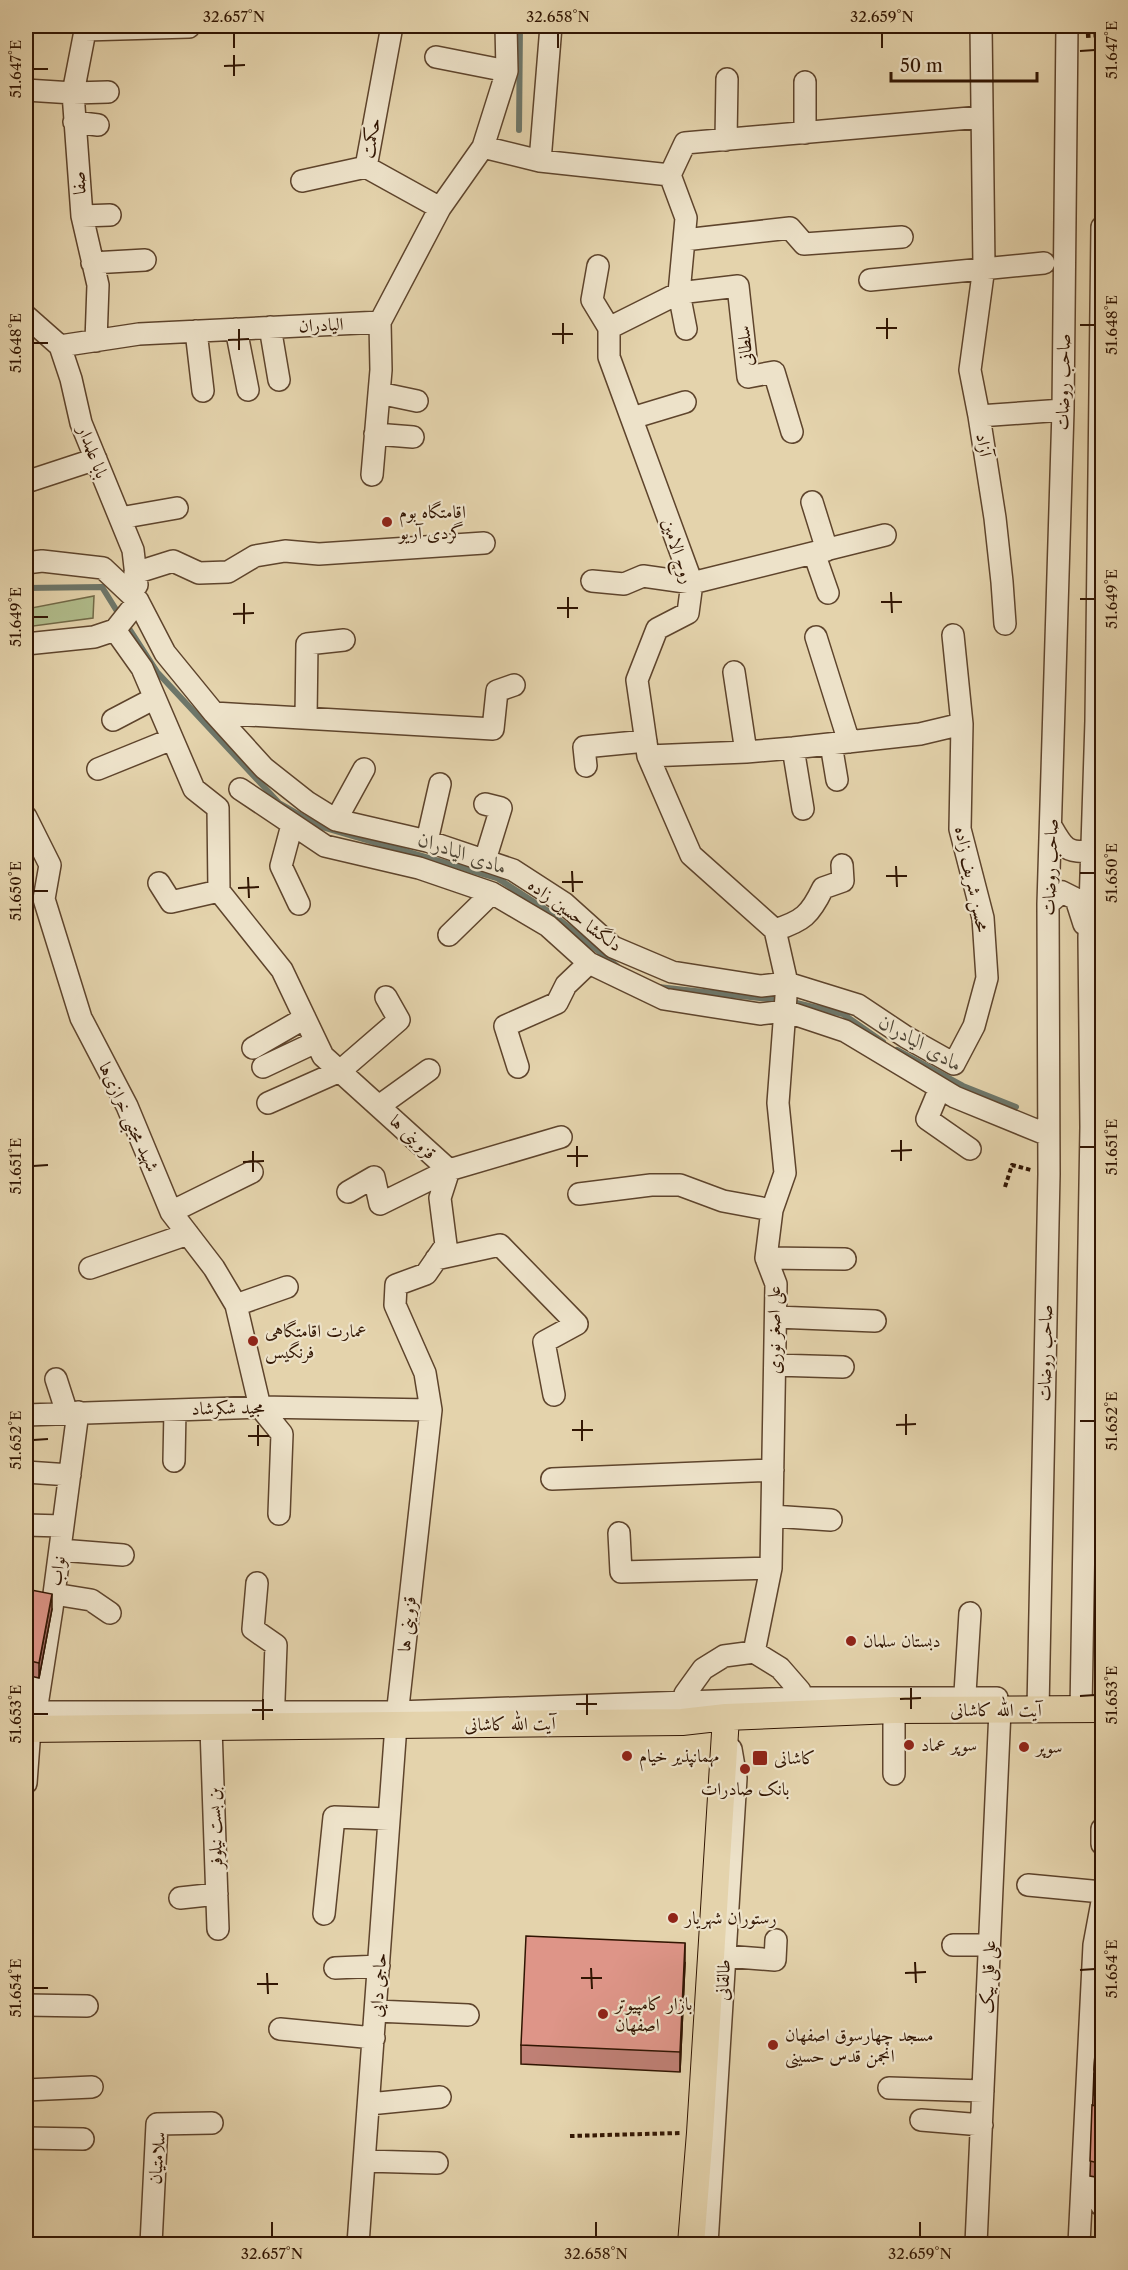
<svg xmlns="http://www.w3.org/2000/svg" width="1128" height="2270" viewBox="0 0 1128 2270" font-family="'Libre Caslon Text',Amiri,serif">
<rect width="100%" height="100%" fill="#e4d3ac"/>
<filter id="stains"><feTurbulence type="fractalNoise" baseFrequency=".00333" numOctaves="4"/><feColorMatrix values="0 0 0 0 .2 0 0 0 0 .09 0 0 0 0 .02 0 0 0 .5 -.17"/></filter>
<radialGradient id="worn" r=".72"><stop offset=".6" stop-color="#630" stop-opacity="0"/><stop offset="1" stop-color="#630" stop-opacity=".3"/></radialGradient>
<path fill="#b1bd8c" stroke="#716947" stroke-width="1.5" d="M94,596L93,618L26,627V609Z"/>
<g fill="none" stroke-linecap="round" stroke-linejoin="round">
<path stroke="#6d7669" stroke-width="6" d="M519,130L520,26
M26,588L102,587L120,616
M126,624L157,672L279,803L319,826L497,878L551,913L617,966
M658,987L788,1001L843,1014L883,1042
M897,1050L963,1086L1016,1107"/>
<g stroke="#5e442c" stroke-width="24">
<path id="minor" d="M86,26L73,93L82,216L98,285L96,341
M392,26L366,167L440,208
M981,26L984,267L970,370L979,416L995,518L1002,582L1005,624
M85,30L189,27
M436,57L507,71
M26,90L73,93L108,92
M74,122L98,125
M805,133V82
M726,140L727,79
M483,147L507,71L506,26
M540,161L551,26
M670,175L686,218L679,293L609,328V357L692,583L688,613L657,629L637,680L648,756L691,855L775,930L787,983L778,1103L785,1173L772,1210L766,1258L776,1284L771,1568L754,1652
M670,175L685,143L981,117
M302,181L366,167
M82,216L110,215
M684,240L790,228L804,244L902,237
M92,263L145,260
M598,266L592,300L609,328
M870,280L1044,263
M26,316L60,346L71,379L81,423L133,550L137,585
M270,327L279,380
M236,329L248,390
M686,329L679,293L738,286L748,377L774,372L792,432
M196,331L203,391
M60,346L139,334L380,322L440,208L483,147L540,161L670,175
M379,393L417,401
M979,416L1063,410
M632,418L685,402
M375,434L413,437
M372,475L381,370L380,322
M26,482L96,459
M812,502L827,550
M120,518L177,508
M814,553L828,593
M26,563L42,561L103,568L138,601L165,653L214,713L264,768L307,802L336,820L427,841L513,870L564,903L613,947L672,972L761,986L787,983L858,1005L906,1037L954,1064L974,1026L987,978L983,918L960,829L962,724L953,635
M135,573L173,561L199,573L228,572L255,556L285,551L319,554L484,543
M592,581L624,584L643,576L692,583L885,535
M115,630L142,668L194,789L218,808
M816,637L849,742
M26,644L94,637L115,630L138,601
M734,672L746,752
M214,713L493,729L497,691L514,685
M306,718L307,644L344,640
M113,720L155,698
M831,744L837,780
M793,748L803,809
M648,756L746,752L793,748L920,734L962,724
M586,766L584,747L646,741
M98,769L172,739
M240,789L325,846L419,868L492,893L548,926L589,963L664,999L760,1014L785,1011L845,1031L955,1097L1048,1135
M218,808L219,891L282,970L323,1056L449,1170L440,1198L446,1245L426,1274L396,1285L395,1305L425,1373L431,1410L396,1725L358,2244
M26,817L50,865L44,899L81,1018L127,1106L171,1212L214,1268L236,1305L260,1407L282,1434L279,1514
M336,820L364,769
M292,825L281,866L299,904
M1051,826C1063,847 1066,854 1092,851
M427,841L440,784
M485,860L501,808L485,804
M159,883L171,902L219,891
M1048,904L1062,892L1076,899L1084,924
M775,930C803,921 810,915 823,888L843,881L842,865
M449,935L492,893
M253,1048L305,1018
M263,1067L316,1042
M518,1067L505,1026L557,1003L566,985L589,963
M940,1088L927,1119L970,1149
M268,1103L340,1071L399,1020L386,997
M379,1106L429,1070
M348,1192L374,1177L380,1204L449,1170L561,1137
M579,1194L651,1185H680L723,1201L772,1210
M171,1212L252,1172
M766,1258L845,1259
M436,1259L500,1245L577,1324L544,1342L554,1395
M90,1268L188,1234
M236,1305L287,1287
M776,1317L875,1321
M775,1365L843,1367
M56,1379L67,1413
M26,1415L260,1407L431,1410
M174,1461L175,1410
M26,1472L70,1475
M552,1479L773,1470
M772,1516L831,1520
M26,1525L63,1526
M619,1533L621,1572L771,1568
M60,1550L123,1555
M257,1583L253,1629L276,1645L273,1726
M54,1594L91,1600L110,1613
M964,1709L970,1613
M1038,1709L1049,1174L1048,904L1063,410L1067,26
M1081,1710L1091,1127L1089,938L1096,721L1102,227
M26,1712H397L801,1698H997
M683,1712L685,1694L703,1669L724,1656L754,1652L780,1668L800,1691L803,1710
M211,1728L218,1929
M894,1774V1710
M26,1783L30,1729L36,1712L52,1609L78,1412
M1102,1829V1844
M1028,1885L1102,1892
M180,1898L217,1894
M324,1914L334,1817L389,1819
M953,1945H989
M712,1955L775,1960L776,1940
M335,1968L379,1966
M26,2005L87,2006
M376,2011L468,2015
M280,2029L374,2038
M889,2088L983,2091
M26,2090L92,2087
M369,2104L440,2097
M921,2120L982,2125
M26,2138L83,2139
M365,2161L437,2163
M1084,2177L1102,2206
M151,2244L157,2124L212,2123
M707,2244L736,1778L731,1749
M976,2244L1000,1710
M1079,2244L1094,1945L1102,1902"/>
</g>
<g stroke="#311502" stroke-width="28">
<path id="major" d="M26,1729L682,1722L726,1717L894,1710L1102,1709
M691,2244L700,2133L726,1717"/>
</g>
<path stroke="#311502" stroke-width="4" stroke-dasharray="4.5 3" stroke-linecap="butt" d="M1086,36L1102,35
M1005,1187L1012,1165L1031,1170
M570,2136L680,2133"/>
<use href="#minor" stroke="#ede2c9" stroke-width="21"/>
<use href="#major" stroke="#e4d3ac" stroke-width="26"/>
</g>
<path fill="#bf8075" stroke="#311502" stroke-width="1.5" d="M26,1589L52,1609L39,1678L26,1675Z
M1102,1938V2178L1090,2176L1094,2070Z
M685,1963L680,2072L521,2064V2045Z"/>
<path fill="#9b685f" stroke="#311502" stroke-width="1.5" d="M52,1594V1609L39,1678V1663Z
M685,1943V1963L680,2072V2052Z"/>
<path fill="#de9588" stroke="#311502" stroke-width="1.5" d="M26,1589L52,1594L39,1663L26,1660Z
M526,1936L685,1943L680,2052L521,2045Z
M1102,1938V2072L1094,2070Z
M1094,2074L1102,2076V2103L1099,2102L1094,2095Z
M1092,2105L1102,2108V2164L1090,2161Z"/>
<path fill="none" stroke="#311502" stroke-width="2" d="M234,33V48M558,33V48M882,33V48M1080,51L1095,50M234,55V76M224,66L245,65M33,69H48M887,318V339M563,323V344M1080,325H1095M876,328H897M239,329V350M552,334H573M228,340L249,339M33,343H48M891,592L892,613M568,597V618M1080,599H1095M881,602H902M244,603V624M557,608H578M233,614L254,613M33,617H48M896,866L897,887M572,871L573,892M1080,873H1095M886,876H907M248,877L249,898M562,882H583M238,888L259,887M33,891H48M901,1140V1161M577,1146V1167M1080,1147H1095M253,1151V1172M891,1151L912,1150M567,1156H588M243,1162L264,1161M33,1166L48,1165M906,1414V1435M582,1420V1441M1080,1421H1095M258,1425V1446M896,1425L916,1424M572,1430H593M248,1436H269M33,1440L48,1439M911,1688V1709M587,1694V1715M1080,1696L1095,1695M263,1699V1720M900,1699L921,1698M576,1704H597M252,1710H273M33,1714H48M915,1962L916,1983M591,1968L592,1989M1080,1970L1095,1969M267,1973L268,1994M905,1973L926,1972M581,1978H602M257,1984H278M33,1988H48M272,2222V2237M596,2222V2237M920,2222V2237"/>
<g fill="#8f2418" stroke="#ede2c9" stroke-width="2">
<circle cx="387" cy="522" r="6"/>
<circle cx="253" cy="1341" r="6"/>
<circle cx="851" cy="1641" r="6"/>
<circle cx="909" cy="1745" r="6"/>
<circle cx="1024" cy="1747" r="6"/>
<circle cx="627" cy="1756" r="6"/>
<rect x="752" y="1750" width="16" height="16" rx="3"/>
<circle cx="745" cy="1769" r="6"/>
<circle cx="673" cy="1918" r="6"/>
<circle cx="603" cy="2014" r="6"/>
<circle cx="773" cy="2045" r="6"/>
</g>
<g text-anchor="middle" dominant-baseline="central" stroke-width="4.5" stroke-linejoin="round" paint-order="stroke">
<g font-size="18" fill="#311502" stroke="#ede2c9">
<text transform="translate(371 138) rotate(-80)">حکمت</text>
<text transform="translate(79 183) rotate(-94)">صفا</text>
<text transform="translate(321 325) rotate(-2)">الیادران</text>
<text transform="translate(745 346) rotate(-96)">سلطانی</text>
<text transform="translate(1063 382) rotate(-89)">صاحب روضات</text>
<text transform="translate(984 445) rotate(81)">آزاد</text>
<text transform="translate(93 452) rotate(69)">بابا علمدار</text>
<text transform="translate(678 551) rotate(72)">روح الامین</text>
<text transform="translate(1050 867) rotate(-88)">صاحب روضات</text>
<text transform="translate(972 879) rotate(78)">محسن شریف زاده</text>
<text transform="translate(575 915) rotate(36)">دلگشا حسین زاده</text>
<text transform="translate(129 1117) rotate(65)">شهید مجتبی خرازی‌ها</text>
<text transform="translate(413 1137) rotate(43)">قزوینی ها</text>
<text transform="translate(774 1330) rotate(-90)">علی اصغر نوری</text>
<text transform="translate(1045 1353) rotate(-89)">صاحب روضات</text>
<text transform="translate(228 1408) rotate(-1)">مجید شکرشاد</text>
<text transform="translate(57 1571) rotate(-82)">نواب</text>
<text transform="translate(407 1624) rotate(-84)">قزوینی ها</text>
<text x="996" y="1710">آیت الله کاشانی</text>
<text transform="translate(510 1724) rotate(-1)">آیت الله کاشانی</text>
<text transform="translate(215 1828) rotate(-92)">بن بست نیلوفر</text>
<text transform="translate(988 1977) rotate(-88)">علی قلی بیک</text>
<text transform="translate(723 1980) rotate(-87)">طالقانی</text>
<text transform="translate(378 1985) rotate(-86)">حاجی دایی</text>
<text transform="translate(157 2158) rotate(-85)">سلامتیان</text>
</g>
<g font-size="18" fill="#311502" stroke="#ede2c9" text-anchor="start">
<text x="399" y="512">اقامتگاه بوم<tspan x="399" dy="21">گردی آریو</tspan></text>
<text x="265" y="1331">عمارت اقامتگاهی<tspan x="265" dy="21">فرنگیس</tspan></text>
<text x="863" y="1641">دبستان سلمان</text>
<text x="921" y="1745">سوپر عماد</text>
<text x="1036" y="1747">سوپر</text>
<text x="639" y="1756">مهمانپذیر خیام</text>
<text x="774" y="1758">کاشانی</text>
<text x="745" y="1789" text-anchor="middle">بانک صادرات</text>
<text x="685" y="1918">رستوران شهریار</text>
<text x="615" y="2004">بازار کامپیوتر<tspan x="615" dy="21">اصفهان</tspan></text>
<text x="785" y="2035">مسجد چهارسوق اصفهان<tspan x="785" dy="21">انجمن قدس حسینی</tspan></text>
</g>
<g font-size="20" font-style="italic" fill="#4f4636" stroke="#ede2c9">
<text transform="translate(463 853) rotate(19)">مادی الیادران</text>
<text transform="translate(921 1043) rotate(30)">مادی الیادران</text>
</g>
</g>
<rect width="1128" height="2270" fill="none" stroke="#e4d3ac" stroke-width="66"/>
<path d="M891 72v9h146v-9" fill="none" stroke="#311502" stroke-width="3"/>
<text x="900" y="72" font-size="18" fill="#311502" stroke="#ede2c9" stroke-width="4.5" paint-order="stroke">50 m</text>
<rect x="33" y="33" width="1062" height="2204" fill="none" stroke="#311502" stroke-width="2"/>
<g font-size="15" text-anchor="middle" fill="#311502">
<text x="234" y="22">32.657°N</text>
<text x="558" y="22">32.658°N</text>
<text x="882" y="22">32.659°N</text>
<text transform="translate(1112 50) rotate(-90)" y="5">51.647°E</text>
<text transform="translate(16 69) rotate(-90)" y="5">51.647°E</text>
<text transform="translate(1112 325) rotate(-90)" y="5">51.648°E</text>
<text transform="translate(16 343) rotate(-90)" y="5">51.648°E</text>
<text transform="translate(1112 599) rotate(-90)" y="5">51.649°E</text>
<text transform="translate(16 617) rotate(-90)" y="5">51.649°E</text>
<text transform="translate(1112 873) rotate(-90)" y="5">51.650°E</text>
<text transform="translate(16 891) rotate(-90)" y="5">51.650°E</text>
<text transform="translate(1112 1147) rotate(-90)" y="5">51.651°E</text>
<text transform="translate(16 1166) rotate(-90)" y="5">51.651°E</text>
<text transform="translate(1112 1421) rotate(-90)" y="5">51.652°E</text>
<text transform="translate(16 1440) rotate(-90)" y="5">51.652°E</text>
<text transform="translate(1112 1695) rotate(-90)" y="5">51.653°E</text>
<text transform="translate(16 1714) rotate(-90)" y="5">51.653°E</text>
<text transform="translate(1112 1969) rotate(-90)" y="5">51.654°E</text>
<text transform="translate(16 1988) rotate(-90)" y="5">51.654°E</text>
<text x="272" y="2259">32.657°N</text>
<text x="596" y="2259">32.658°N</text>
<text x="920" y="2259">32.659°N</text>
</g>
<rect width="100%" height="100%" filter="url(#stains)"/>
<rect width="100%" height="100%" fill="url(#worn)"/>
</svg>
